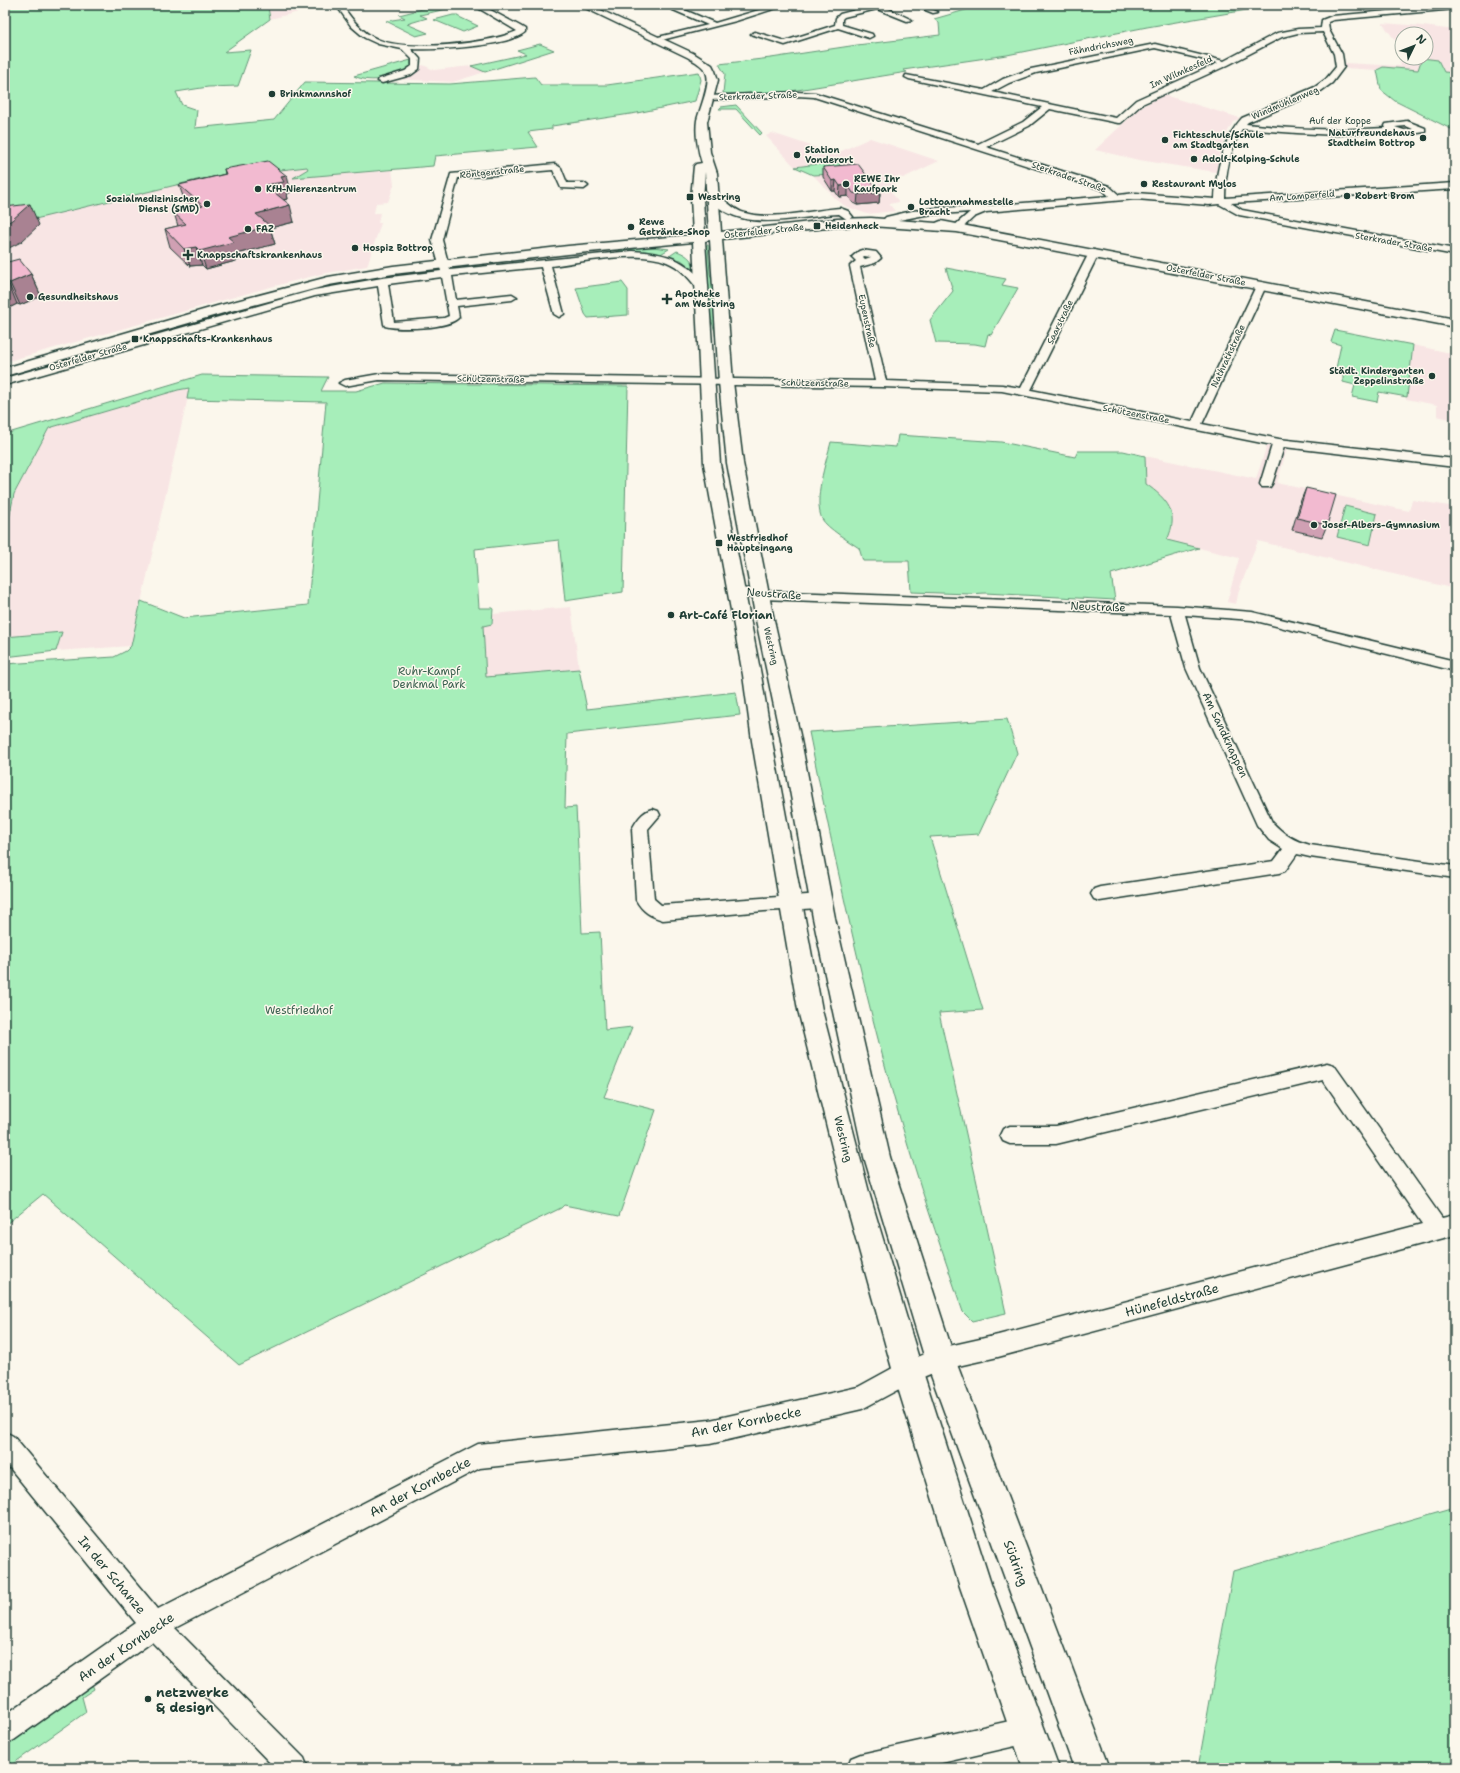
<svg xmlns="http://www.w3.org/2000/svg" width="1460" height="1773" viewBox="0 0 1460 1773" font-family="'Shantell Sans',sans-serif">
<rect width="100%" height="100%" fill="#fbf7ec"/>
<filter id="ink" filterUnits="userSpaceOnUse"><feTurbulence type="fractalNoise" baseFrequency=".025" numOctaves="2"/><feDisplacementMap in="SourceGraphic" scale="8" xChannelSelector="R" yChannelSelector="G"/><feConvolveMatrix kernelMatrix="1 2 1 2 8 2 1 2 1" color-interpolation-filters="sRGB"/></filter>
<g filter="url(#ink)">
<path fill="#f8e5e4" d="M237,5H327L270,19L268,7L237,9Z
M1382,23L1423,26L1455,30V73L1444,72L1438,60L1424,58H1426V34H1402V49Z
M1406,58H1422L1418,70L1383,67L1377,70L1344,68V63L1401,66L1399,61L1407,62Z
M423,65L434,70L471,66L485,72L453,82L394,79L419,66Z
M1164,95L1240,118L1233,122L1228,131L1220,151L1216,172L1139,160L1095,150L1141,107Z
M772,133L835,154L870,138L939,161L903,178L897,176L892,193L899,202L889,204L895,211L867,214L845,206L836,199L813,175L836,174L841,161L795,167L766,136Z
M307,167L309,169L294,178L392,170L394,185L388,202L376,203L374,213H380L378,223H381L367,266L321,274L263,289L5,362V224L27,221L201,179Z
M1413,345L1455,354V420L1437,416V405L1406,399Z
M190,388L131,646L56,651L62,632L5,637V527L8,524L14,494L49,428L178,390Z
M1267,445L1287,449L1277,483L1409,511L1412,500L1455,507V589L1258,541L1239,590L1236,604L1227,602L1239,558L1167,540L1172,530L1173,520L1151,488L1146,484L1145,456L1256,479Z
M571,607L579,669L486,677L483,626L492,624L493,614Z"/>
<path fill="#a7eeba" stroke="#639677" d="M5,5H237L238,9L268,7L270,19L224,52L251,50L238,86L208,87L176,92L182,105L197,110L195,128L274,120L305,82L450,84L535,77L541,85H607L699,72L701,80L695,101L637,113L552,126V129L528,132L538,147L435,156L433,166L293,178L308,169L307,167L201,179L27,221L5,224Z
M438,5H464L420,15L427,18L407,24L428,33L416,36L386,21L405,18L399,15Z
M983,5H1276L1147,27L1007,55L903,70L907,72L785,92L729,94L723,93L725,74L719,64L771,58L857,45L940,35L939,23L934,19Z
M453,15H458L457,16L478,26L463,32L434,20Z
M540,44L554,50L485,72L471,66L526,54L517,50Z
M1422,58L1438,60L1444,72L1455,73V131L1395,101L1381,90L1377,70L1383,67L1418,70Z
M411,60V66C399,79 370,84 354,76Z
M736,105L762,133L760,135L736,109H719L721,107Z
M841,161L836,174L813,175L795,167Z
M708,245L710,273L715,296L718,364L715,332L709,311L704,246Z
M645,246L669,249L659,255L614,253L624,248Z
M677,251C688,255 694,261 696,273L691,271L693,269L681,260L668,257Z
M946,268L1006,279L1002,285L1018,288L991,335L988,334L985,346L975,344L936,343L930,320L953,291Z
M622,282L628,290V315L588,318L585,314L576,288Z
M1335,330L1413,345L1407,397L1379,392L1377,402L1352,397L1355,385L1343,382V374L1335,373L1341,345L1331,342Z
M202,375L328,377L321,391H356L385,383L628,386L623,592L565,601L559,540L475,549L479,608H493L492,624L483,626L486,677L579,669L587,709L736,692L740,715L567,734L565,808L576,807L582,933L600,932L605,1030L632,1027L604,1097L656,1110L619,1216L564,1205L561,1208L239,1365L43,1194L5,1225V664L114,657L126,651L131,646L141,601L184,618L308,605L326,402L187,399L189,388L178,390L49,428L14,494L8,524L5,527V434Z
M898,435L1001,442L1075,457L1078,451H1123L1145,456L1146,484C1167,499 1180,513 1167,540L1199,548L1111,574L1115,600L985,593L970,594L911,592L909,561H863L859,548C850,542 827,528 822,519C813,500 826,462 831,442L896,447Z
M1345,506L1377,514L1370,545L1337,537Z
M62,632L56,651L5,657V637Z
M1007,719L1017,753L979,834L930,837L983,1010L939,1013L1006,1313L972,1321L963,1312C944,1257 925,1202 908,1146C867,1010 837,871 809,732Z
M1455,1507V1768H1198L1233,1571Z
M91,1682L94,1689L82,1697L86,1712L7,1768H5V1743Z"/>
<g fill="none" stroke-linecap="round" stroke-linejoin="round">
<g stroke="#1f3d34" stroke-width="3">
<path id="minor" d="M336,5H342C351,18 362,33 377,39C406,52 489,44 517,31L473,5H481L520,26L525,29V32C509,47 433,50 411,49L420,59L419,69L411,75L382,83L378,81L379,79L405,71L412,66V59L402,49L378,44L365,38L351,26Z
M666,5H673L715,23L776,5H786L736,21L654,42V38L708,25L671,9Z
M870,5H889L885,7L912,20L907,21L877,9L844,17L842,19V25L872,34L873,36L869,38L838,28L785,45L751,34L755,32L785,41L835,25L836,18L840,14L871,6Z
M913,5H922L938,12L933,13Z
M958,5H966V6L963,8Z
M1455,5V9L1333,20L1328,22L1329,30L1342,54L1344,67L1332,83L1321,91L1248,122L1246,124C1292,129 1339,131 1386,128L1385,126L1386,124L1407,121L1425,128V132L1404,135L1393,132L1336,135L1297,133L1242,129C1230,149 1225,175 1225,198L1455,183V189L1231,203L1242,210L1455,249V255L1239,215L1219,204L1209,205L1136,199L986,212L974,217L960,230L957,231L952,228L954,226L970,212L925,215L889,222L886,221L884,219L886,217L912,211L937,208L987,206L1109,196L1103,190L814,97L797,96L709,100L705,98L709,96L797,92L815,93L978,144L1023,122L1042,107L909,79L905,77L906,75L984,90L1003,79L1031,69L1155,44L1224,61L1277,33L1298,29L1321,28L1322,20L1332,16ZM1323,32L1334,54L1336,67L1326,79L1315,87L1242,118C1223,139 1216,171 1215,199L1136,193L1119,195L1109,186L986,147L1029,126L1050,109L1118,123H1121L1142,104L1228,65L1282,37L1298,33ZM1155,48L1218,63L1136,100L1116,118L992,92L1009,83L1036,73ZM1406,126L1413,129L1404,130L1395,127Z
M555,164L561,168L567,183H584L588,186L584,189L561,188L553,170L458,178L442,240L450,270L632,251C665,253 686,258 706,286L705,288H697C689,278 680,267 667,262C638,250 583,262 551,266L564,314L559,317L554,314L541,267L452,276L456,300L512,294L517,297L512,300L457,306L459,317C450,329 399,330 385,326L384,324L378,286L315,296L5,385V378L314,290L382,278L441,271L432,240L451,174ZM442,277L449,316L444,318L394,322L388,284Z
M713,194C725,197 732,210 745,213C770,221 812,210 840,208L848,211L853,217L848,220L839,214C797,216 740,236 708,197Z
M862,250L876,252L881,258L875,263L860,267L886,381L1002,385L1021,388L1089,253L1094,250L1099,253L1031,390L1192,422L1256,286L1261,283L1266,286L1202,424L1279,439L1455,459V467L1284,447L1272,484L1270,487H1262L1260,484L1272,445L1002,391L881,387L379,380L345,386L339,383L345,380L379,374L875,381L850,266L856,261L852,257L859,251ZM864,256L870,257H871L865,259L863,257Z
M735,587L761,591L1177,606L1252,612L1455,661V671L1252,620L1185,615L1200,668L1272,822C1283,834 1294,841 1310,845L1455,866V878L1310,857L1297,854L1285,871L1279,873L1100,901L1094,899L1091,894L1094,889L1100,887L1274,861L1283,849L1269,840L1257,825L1186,668L1171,614L761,599L730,594L728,591L730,588Z
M652,809L658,811L660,815L648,829L654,899L661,905L821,894L827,896L830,901L827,906L821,908L764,911L663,920C650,916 643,912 636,900L632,829C637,820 642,812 652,809Z
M1327,1063L1334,1065L1442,1218L1455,1215V1235L998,1357L940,1370L916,1380L862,1409L710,1444L480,1468L175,1628L304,1758L308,1768H275L152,1642L14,1740L5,1744V1715L136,1623L5,1462V1432L13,1436L158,1609L478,1444L710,1420L858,1387L900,1364L940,1348L998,1335L1422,1224L1323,1080L1056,1144H1010L1003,1141L1000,1135L1003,1129L1010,1126H1056Z
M1028,1717L1037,1721L1041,1730L1037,1739L1028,1743L920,1768H847L851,1758L861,1754Z"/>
</g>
<g stroke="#1f3d34" stroke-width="3">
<path id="secondary" d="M579,5H590L693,53L712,65L715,71L718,80L707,122L710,152L717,173L721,232L837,219L871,218L936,223L941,221L1455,319V327L957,232L871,226L837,227L722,239L733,382L743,463L774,620L800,735L835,918L890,1157L955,1359L1110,1768H1074L925,1359L864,1157L813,918L780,735L756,620L727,463L719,382L710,240L705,241L720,464L761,675L772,741L822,1010L870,1196L923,1372L991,1584L1059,1768H1023L959,1584L893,1372L844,1196L798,1010L752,741L743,675L704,464L693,242L568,254L393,274L329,285L227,312L5,376V368L217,306L328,277L393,266L568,246L693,235L691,198L694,166L696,164L702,163C698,151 695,133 697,120C700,108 710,86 707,75C705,66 694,61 687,57ZM705,172L709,233H705L703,198Z"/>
</g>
<use href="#minor" fill="#fbf7ec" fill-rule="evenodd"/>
<use href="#secondary" fill="#fbf7ec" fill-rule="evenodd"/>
</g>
<path fill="#d0a0b3" stroke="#1f3d34" d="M823,167L880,193L879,203L857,205L853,203L848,196L839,197L835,191H832L823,177Z
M224,169L291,192L287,194L288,199L283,200L294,222L270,228L275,244L237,254L239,260L206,269L202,265L190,266L170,247L165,229L178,226L174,213L192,209L185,202L179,185L225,174Z
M5,261L31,274L41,296L20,305L17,304L5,310Z
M1306,488L1327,525L1322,537L1292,530L1301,500Z"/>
<path fill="#a98292" stroke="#1f3d34" d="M287,176L291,192L287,194L288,199L270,202L265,185L281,177Z
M836,180L835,191H832V181Z
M848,185V196L839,197L840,186Z
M880,193L879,203L857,205L858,194Z
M30,204L39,225L21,242L5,250V224Z
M290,205L294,222L270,228L275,244L237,254L239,260L206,269L200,251L228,237L256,214Z
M196,247L202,265L190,266L184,249Z
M31,274L41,296L20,305L10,283Z
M8,282L17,304L5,310V283Z"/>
<path fill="#f2bad0" stroke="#1f3d34" d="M268,161L287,176L281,177L284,182L265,185L290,205L256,214L270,226L228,237L234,242L200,251L196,247L184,249L165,229L186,224L174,213L203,206L179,185L226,174L224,169Z
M858,164L880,193L858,194L853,193L848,185L840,186L836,180L832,181L823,167Z
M30,204L12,220L5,224V207Z
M19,259L31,274L10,283L8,282L5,283V261L8,262Z
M1306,488L1336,495L1327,525L1297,518Z"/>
</g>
<g fill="#1f3d34" stroke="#fbf7ec" stroke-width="1.5">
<circle cx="272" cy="94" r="4"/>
<circle cx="1423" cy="138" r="4"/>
<circle cx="1165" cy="140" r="4"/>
<circle cx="797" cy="155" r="4"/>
<circle cx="1194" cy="159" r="4"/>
<circle cx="846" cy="184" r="4"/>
<circle cx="1144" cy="184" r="4"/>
<circle cx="258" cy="189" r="4"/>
<circle cx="1347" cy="196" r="4"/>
<rect x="686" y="193" width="8" height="8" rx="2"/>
<circle cx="207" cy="204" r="4"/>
<circle cx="911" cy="207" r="4"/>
<rect x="813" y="222" width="8" height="8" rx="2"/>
<circle cx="631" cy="227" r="4"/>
<circle cx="248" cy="229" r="4"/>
<circle cx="355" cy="248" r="4"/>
<path d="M186 249h4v4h4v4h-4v4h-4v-4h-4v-4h4z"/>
<circle cx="30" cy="297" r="4"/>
<path d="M665 293h4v4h4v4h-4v4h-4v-4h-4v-4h4z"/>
<rect x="131" y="335" width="8" height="8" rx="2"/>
<circle cx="1432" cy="376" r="4"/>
<circle cx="1314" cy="525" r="4"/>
<rect x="715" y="539" width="8" height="8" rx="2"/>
<circle cx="671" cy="615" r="4"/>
<circle cx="148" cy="1699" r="4"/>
</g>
<g text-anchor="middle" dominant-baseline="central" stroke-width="3" stroke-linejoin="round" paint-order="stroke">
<g font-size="9" fill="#1f3d34" stroke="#fbf7ec">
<text transform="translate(1101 46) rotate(-11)">Fähndrichsweg</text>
<text transform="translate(1181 72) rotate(-24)">Im Wilmkesfeld</text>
<text transform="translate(758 96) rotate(-2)">Sterkrader Straße</text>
<text transform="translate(1285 103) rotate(-23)">Windmühlenweg</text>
<text x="1340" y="121">Auf der Koppe</text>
<text transform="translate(492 172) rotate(-6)">Röntgenstraße</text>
<text transform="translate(1069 177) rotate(19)">Sterkrader Straße</text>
<text transform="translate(1302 196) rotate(-4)">Am Lamperfeld</text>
<text transform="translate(764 231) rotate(-6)">Osterfelder Straße</text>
<text transform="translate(1394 242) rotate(10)">Sterkrader Straße</text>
<text transform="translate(1206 275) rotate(11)">Osterfelder Straße</text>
<text transform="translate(867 321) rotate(78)">Eupenstraße</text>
<text transform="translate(1060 322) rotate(-64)">Saarstraße</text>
<text transform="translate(1228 356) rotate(-65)">Nathrathstraße</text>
<text transform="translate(88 357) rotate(-16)">Osterfelder Straße</text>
<text transform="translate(491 379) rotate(1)">Schützenstraße</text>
<text transform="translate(815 383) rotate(1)">Schützenstraße</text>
<text transform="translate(1136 414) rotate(11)">Schützenstraße</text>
<text transform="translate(771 646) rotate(77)">Westring</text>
</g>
<g font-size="9" font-weight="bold" fill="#1f3d34" stroke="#fbf7ec" text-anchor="start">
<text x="280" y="94">Brinkmannshof</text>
<text x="1415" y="133" text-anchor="end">Naturfreundehaus<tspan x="1415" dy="10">Stadtheim Bottrop</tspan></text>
<text x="1173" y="135">Fichteschule/Schule<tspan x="1173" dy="10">am Stadtgarten</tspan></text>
<text x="805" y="150">Station<tspan x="805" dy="10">Vonderort</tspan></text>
<text x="1202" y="159">Adolf-Kolping-Schule</text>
<text x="854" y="179">REWE Ihr<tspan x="854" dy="10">Kaufpark</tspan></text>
<text x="1152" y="184">Restaurant Mylos</text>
<text x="266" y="189">KfH-Nierenzentrum</text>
<text x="1355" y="196">Robert Brom</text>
<text x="698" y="197">Westring</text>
<text x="199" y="199" text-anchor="end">Sozialmedizinischer<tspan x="199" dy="10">Dienst (SMD)</tspan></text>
<text x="919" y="202">Lottoannahmestelle<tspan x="919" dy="10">Bracht</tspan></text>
<text x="639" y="222">Rewe<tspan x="639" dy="10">Getränke-Shop</tspan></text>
<text x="825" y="226">Heidenheck</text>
<text x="256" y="229">FAZ</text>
<text x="363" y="248">Hospiz Bottrop</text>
<text x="197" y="255">Knappschaftskrankenhaus</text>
<text x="675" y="294">Apotheke<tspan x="675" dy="10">am Westring</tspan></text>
<text x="38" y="297">Gesundheitshaus</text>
<text x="143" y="339">Knappschafts-Krankenhaus</text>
<text x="1424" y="371" text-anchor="end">Städt. Kindergarten<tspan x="1424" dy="10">Zeppelinstraße</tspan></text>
<text x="1322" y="525">Josef-Albers-Gymnasium</text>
<text x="727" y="538">Westfriedhof<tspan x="727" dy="10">Haupteingang</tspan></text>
</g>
<g font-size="11" fill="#1f3d34" stroke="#fbf7ec">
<text transform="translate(774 594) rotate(4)">Neustraße</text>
<text transform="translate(1098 607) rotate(2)">Neustraße</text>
<text transform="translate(1225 735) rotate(65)">Am Sandknappen</text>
<text transform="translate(843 1139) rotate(76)">Westring</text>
</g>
<g font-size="11" font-weight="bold" fill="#1f3d34" stroke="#fbf7ec" text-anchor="start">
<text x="679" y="615">Art-Café Florian</text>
</g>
<g font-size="11" fill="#3a604f" stroke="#fbf7ec">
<text x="429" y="671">Ruhr-Kampf<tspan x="429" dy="13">Denkmal Park</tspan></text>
<text x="299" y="1010">Westfriedhof</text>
</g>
<g font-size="13" fill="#1f3d34" stroke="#fbf7ec">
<text transform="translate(1172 1300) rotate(-15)">Hünefeldstraße</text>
<text transform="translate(746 1422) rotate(-11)">An der Kornbecke</text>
<text transform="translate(420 1487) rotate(-28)">An der Kornbecke</text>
<text transform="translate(1016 1563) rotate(70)">Südring</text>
<text transform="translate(112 1575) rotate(50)">In der Schanze</text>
<text transform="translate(126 1647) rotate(-34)">An der Kornbecke</text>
</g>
<g font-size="13" font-weight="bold" fill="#1f3d34" stroke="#fbf7ec" text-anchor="start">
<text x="156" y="1692">netzwerke<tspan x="156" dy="15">&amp; design</tspan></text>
</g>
</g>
<rect width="1460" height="1773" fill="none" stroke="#fbf7ec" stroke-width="20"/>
<rect x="10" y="10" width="1440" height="1753" fill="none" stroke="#1f3d34" stroke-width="1.5" filter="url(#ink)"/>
<g transform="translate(1414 46) rotate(47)"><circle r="19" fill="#fbf7ec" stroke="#a3ada2"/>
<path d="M0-3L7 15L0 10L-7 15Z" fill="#1f3d34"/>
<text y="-6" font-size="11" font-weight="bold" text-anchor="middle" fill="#1f3d34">N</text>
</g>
</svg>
